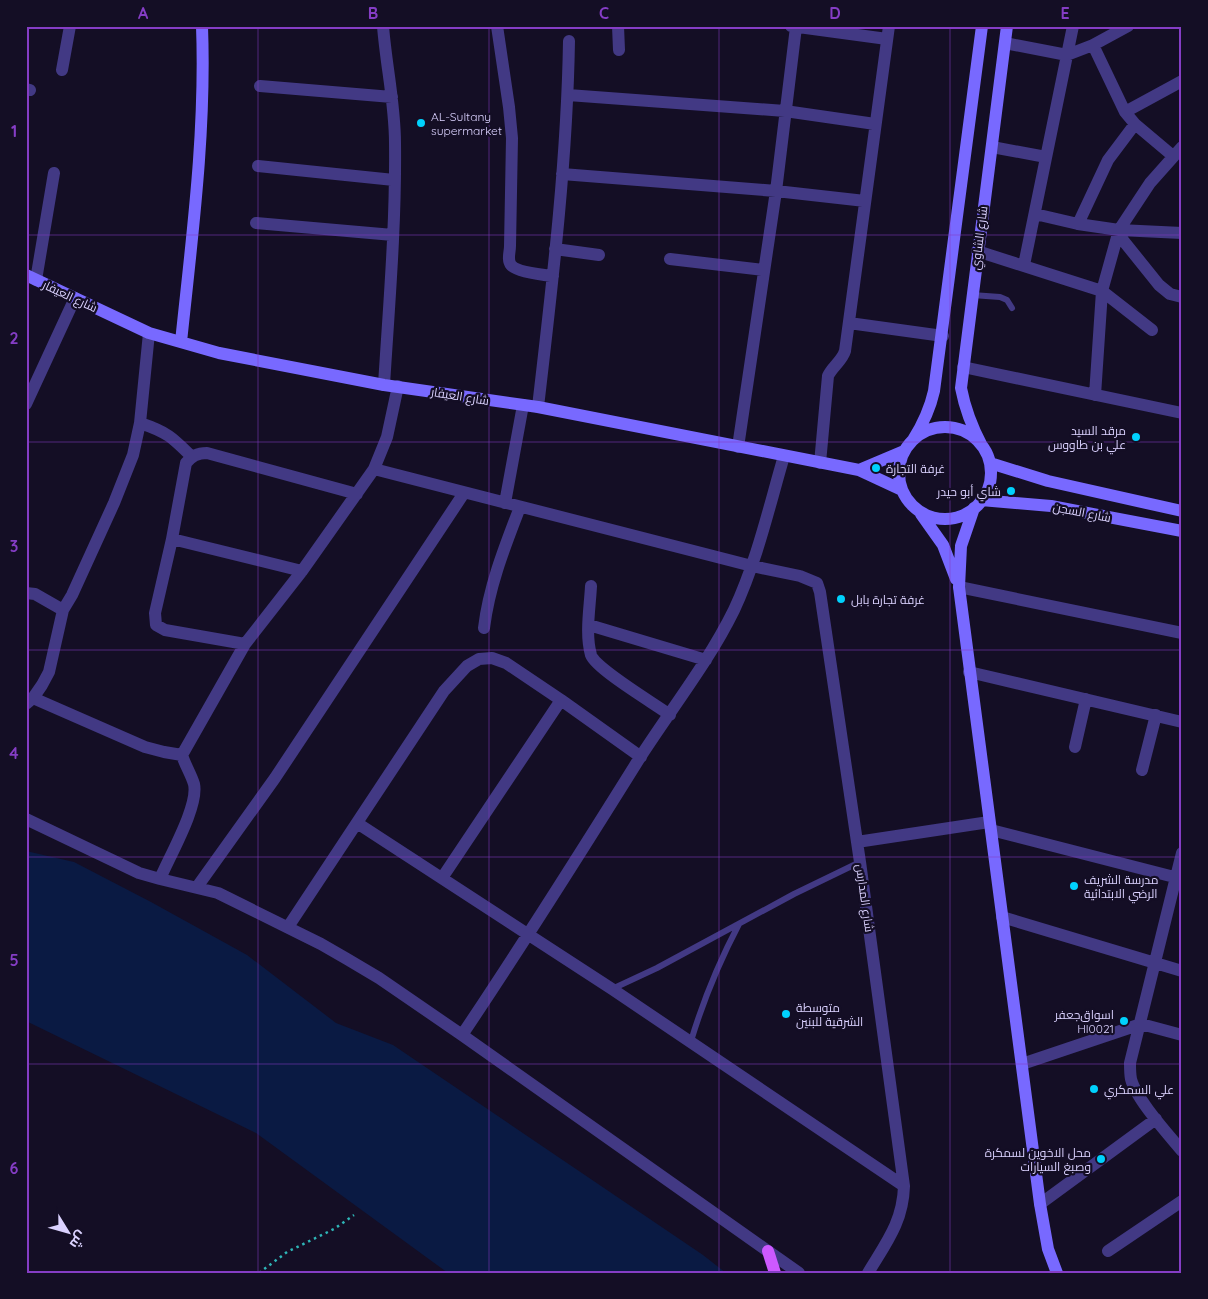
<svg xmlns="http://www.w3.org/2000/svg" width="1208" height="1299" viewBox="0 0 1208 1299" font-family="Quicksand,Cairo,sans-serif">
<rect width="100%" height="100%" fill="#140e25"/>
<path fill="#0a1a43" d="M26,851L74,862L151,902L247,955L336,1023L393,1045L703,1255L726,1273H448L256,1133L26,1021Z"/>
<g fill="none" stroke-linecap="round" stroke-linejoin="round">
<path stroke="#2eb5b7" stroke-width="2.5" stroke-dasharray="2.5 4" stroke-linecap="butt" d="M259,1273L287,1252L334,1229L354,1215"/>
<path stroke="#423984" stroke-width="6" d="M972,295L1000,297L1007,300L1012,308
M612,989L657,968L794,894L860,862
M691,1041C704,998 718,964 739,924"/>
<path stroke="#423984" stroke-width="12" d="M383,26C386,65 395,104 395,143C396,224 389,305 384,385
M497,26L509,107L512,138L510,246C510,252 507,260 511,265C516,272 544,275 553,276
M618,26L619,50
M791,26L887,39
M1005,43L1067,55L1093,45L1128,26
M1093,45L1125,112L1135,124L1173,156
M62,70L70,26
M260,86L392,97
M26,89L30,90
M568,95L785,111L875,124
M1125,112L1182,81
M992,147L1046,157
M258,166L394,180
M562,174L776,191L865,201
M1035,214L1078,224L1119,230L1182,233
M256,223L393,235
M1078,224L1108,160L1135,124
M1118,234L1159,285L1170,294L1182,297
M555,249L599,255
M977,251L1102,291L1152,330
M670,259L764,270
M1024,265L1073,26
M36,280L54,173
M849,323L943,336
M963,367L1182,413
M1095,395L1102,291L1119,230L1150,183L1182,147
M26,404L75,298
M538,407C552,286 567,163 569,41
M140,423C167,432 172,437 192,457
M738,447L776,191L796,27
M820,463L828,376C832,367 842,361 845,351L889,26
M374,469L752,566L800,576L817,583L820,592L860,862L904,1186C903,1222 886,1243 868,1273
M505,503L523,405
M172,539L302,571
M591,586C590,607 585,634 591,655C596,669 655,704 670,715
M959,587L1182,633
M26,593L35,594L63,610
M589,625L706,660
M484,628C489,586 505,546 520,507
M245,644L165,630L156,625L155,613L172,539L186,463C192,456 197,453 207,453L357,494
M969,672L1182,722
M33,698L145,747L164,752L182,755
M26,704L33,698L42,685L49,672L63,610L72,595L114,503L133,455L140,423L149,333
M1075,747L1086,699
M1142,770L1156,715
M26,819L139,873L160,879L218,893L321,944L347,959L379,978L462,1035L799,1273
M357,823L612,989L904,1186
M991,830L1182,879
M857,842L989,822
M1182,853L1130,1063C1130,1068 1130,1074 1131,1079C1136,1099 1168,1134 1182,1151
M442,878L561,700
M160,879C169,857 199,806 194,784C191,774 185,765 182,755L245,644L302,571L374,469L387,437L398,386
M197,887L275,778L464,493
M1002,917L1182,971
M288,927L444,691L467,666L479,659L492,658L506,663L561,700L641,757
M462,1035C523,944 581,852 639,759C671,709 708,663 734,610C757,561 769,507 784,456
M1022,1064L1141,1024L1182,1035
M1040,1204L1156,1119
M1108,1251L1182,1201"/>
<path stroke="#7869ff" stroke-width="12" d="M26,275L149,333L219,353L384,385L538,407L859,470L902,490
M181,342C192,237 206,132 202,26
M899 473a46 46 0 1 1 92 0a46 46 0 1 1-92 0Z
M913,440C923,424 930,409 934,391L982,26
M982,446C972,427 965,409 961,388L1007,26
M990,463L1048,481L1182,511
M859,470L904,451
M981,500L1051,506L1182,531
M974,508L961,546L959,587L1040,1204L1048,1249L1057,1273
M921,514L943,545L956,579"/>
<path stroke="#cd59ff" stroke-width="12" d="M768,1251L775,1273"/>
</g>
<path fill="none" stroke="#853dc5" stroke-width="1" stroke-opacity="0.55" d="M258,26V1273M489,26V1273M719,26V1273M950,26V1273M26,235H1182M26,442H1182M26,650H1182M26,857H1182M26,1064H1182"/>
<g fill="#00d1fd" stroke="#140e25" stroke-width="2">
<circle cx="421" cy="123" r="5"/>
<circle cx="1136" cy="437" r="5"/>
<circle cx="876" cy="468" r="5"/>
<circle cx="1011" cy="491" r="5"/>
<circle cx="841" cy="599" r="5"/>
<circle cx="1074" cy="886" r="5"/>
<circle cx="786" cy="1014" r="5"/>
<circle cx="1124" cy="1021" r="5"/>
<circle cx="1094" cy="1089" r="5"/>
<circle cx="1101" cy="1159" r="5"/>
</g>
<g text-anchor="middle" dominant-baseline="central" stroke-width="4.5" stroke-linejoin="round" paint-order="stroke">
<g font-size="12" fill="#dbd2ff" stroke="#140e25" text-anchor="start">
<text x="431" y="116">AL-Sultany<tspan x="431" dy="14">supermarket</tspan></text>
<text x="1126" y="430" text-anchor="end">مرقد السيد<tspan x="1126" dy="14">علي بن طاووس</tspan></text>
<text x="886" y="468">غرفة التجارة</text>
<text x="1001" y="491" text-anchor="end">شاي أبو حيدر</text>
<text x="851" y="599">غرفة تجارة بابل</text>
<text x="1084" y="879">مدرسة الشريف<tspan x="1084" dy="14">الرضي الابتدائية</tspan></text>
<text x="796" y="1007">متوسطة<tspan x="796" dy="14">الشرقية للبنين</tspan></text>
<text x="1114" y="1014" text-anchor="end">اسواق‌جعفر<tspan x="1114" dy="14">Hl0021</tspan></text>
<text x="1104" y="1089">علي السمكري</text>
<text x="1091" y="1152" text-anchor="end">محل الاخوين لسمكرة<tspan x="1091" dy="14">وصبغ السيارات</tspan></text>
</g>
<g font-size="12" fill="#dbd2ff" stroke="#140e25">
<text transform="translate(979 238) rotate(-83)">شارع الشاوي</text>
<text transform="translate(70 296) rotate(25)">شارع العيفار</text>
<text transform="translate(460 396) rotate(9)">شارع العيفار</text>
<text transform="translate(1082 512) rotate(11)">شارع السجن</text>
<text transform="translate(865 898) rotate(82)">شارع المدارس</text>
</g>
</g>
<rect width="1208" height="1299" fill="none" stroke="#140e25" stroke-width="55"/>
<g transform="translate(68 1232) rotate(127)" stroke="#140e25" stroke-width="4" paint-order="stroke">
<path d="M0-4L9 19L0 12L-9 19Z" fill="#dbd2ff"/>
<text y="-8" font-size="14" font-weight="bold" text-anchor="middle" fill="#dbd2ff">ش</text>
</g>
<rect x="28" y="28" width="1152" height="1244" fill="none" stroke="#853dc5" stroke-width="2"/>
<g font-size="16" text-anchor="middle" font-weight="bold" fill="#853dc5">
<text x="143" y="19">A</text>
<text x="373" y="19">B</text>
<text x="604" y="19">C</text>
<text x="835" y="19">D</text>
<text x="1065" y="19">E</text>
<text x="14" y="137">1</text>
<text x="14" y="344">2</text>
<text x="14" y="552">3</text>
<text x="14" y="759">4</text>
<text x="14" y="966">5</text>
<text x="14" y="1174">6</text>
</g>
</svg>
